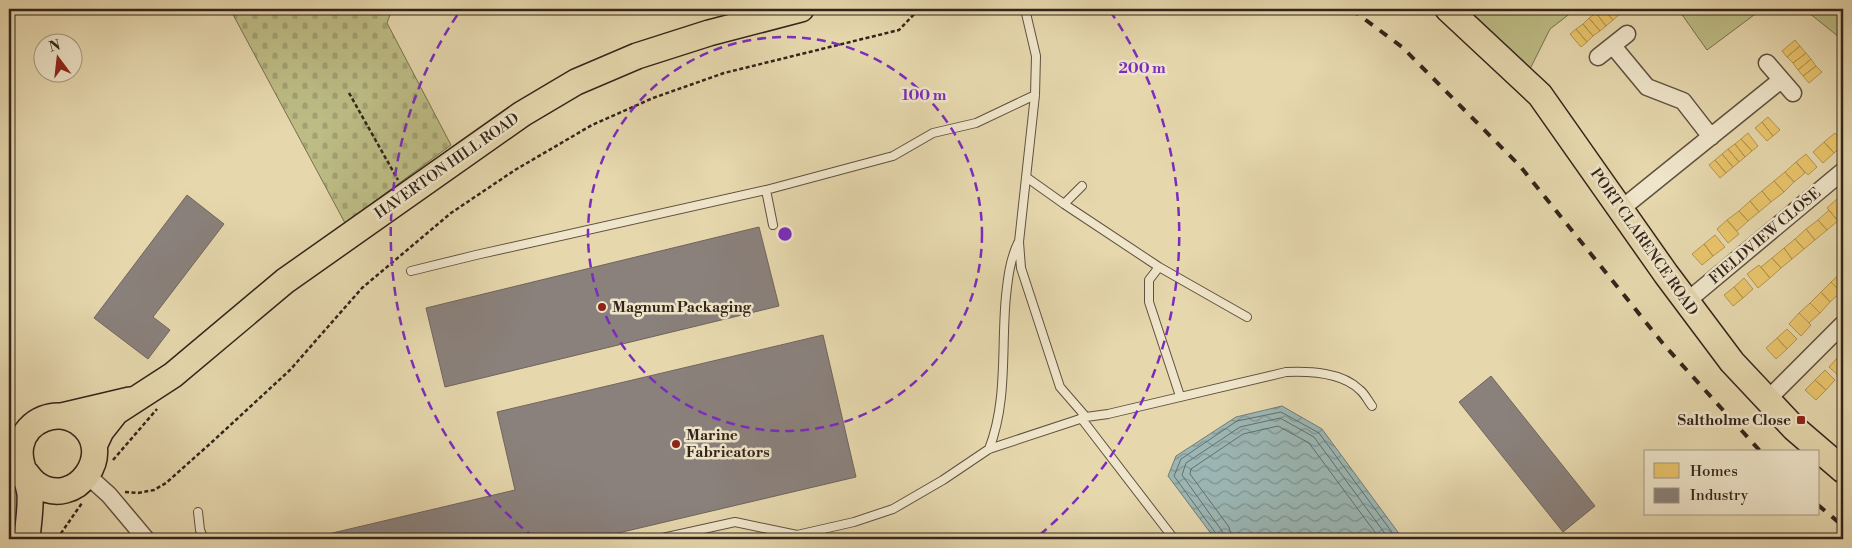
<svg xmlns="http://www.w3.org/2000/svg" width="1852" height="548" viewBox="0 0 1852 548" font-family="'Libre Bodoni',serif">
<defs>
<pattern id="cemetery-stones" width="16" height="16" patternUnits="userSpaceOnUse" patternTransform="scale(1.25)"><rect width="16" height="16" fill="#bdbc85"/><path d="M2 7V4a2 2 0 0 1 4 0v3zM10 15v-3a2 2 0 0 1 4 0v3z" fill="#a3a172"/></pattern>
<pattern id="water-waves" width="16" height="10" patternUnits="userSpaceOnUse" patternTransform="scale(1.25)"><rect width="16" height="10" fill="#9bb7b5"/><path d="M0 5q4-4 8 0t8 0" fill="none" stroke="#7f9592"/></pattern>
</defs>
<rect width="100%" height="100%" fill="#e6d7ad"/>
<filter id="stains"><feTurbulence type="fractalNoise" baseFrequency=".004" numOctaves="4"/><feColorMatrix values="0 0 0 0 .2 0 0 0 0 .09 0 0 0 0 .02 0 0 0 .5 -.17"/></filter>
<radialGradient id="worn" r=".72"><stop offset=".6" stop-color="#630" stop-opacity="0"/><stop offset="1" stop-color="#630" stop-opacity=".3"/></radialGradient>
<path fill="#bdbc85" stroke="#787050" d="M1467,9H1576L1550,29L1529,71Z
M1678,9H1778L1758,12L1707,50Z
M1804,9H1843V52L1839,37Z"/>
<path fill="url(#cemetery-stones)" stroke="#787050" d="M230,9H392L387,23L451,145L345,223Z"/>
<path fill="url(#water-waves)" stroke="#717c77" d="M1282,406L1322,429L1403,539H1215L1168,476L1176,456L1236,417Z"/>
<path fill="#e9c46a" stroke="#b29452" d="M1601,9H1603L1613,20L1606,26L1596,13Z
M1603,9H1614L1619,15L1613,20Z
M1596,13L1606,26L1600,31L1589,18Z
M1589,18L1600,31L1593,36L1583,24Z
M1583,24L1593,36L1587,42L1576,29Z
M1576,29L1587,42L1581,47L1570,34Z
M1795,40L1800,46L1787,57L1782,51Z
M1800,46L1806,53L1793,63L1787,57Z
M1806,53L1811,59L1798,70L1793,63Z
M1811,59L1816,66L1803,76L1798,70Z
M1816,66L1822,72L1809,83L1803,76Z
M1768,117L1780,130L1773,136L1762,122Z
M1762,122L1773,136L1767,141L1755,128Z
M1748,133L1758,146L1752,151L1741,139Z
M1835,133L1843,142V145L1834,153L1824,142Z
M1741,139L1752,151L1745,157L1735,144Z
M1824,142L1834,153L1823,163L1813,152Z
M1735,144L1745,157L1739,162L1728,149Z
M1728,149L1739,162L1733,167L1722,154Z
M1722,154L1733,167L1726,173L1715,160Z
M1806,154L1817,167L1808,175L1796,162Z
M1715,160L1726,173L1720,178L1709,165Z
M1796,162L1805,173L1794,182L1785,172Z
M1785,172L1794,182L1784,192L1774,181Z
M1774,181L1784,192L1771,202L1762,191Z
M1762,191L1771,202L1759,212L1750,201Z
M1838,198L1843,204V216L1838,221L1827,208Z
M1750,201L1759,212L1748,221L1739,211Z
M1829,210L1838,221L1827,230L1818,220Z
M1739,211L1748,221L1737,231L1727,220Z
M1727,220L1739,234L1728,243L1717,229Z
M1818,220L1827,230L1815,240L1806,229Z
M1806,229L1815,240L1804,249L1795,239Z
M1715,235L1725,247L1713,256L1704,244Z
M1795,239L1804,249L1792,259L1784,248Z
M1704,244L1713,256L1702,265L1692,254Z
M1784,248L1792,259L1781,268L1772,258Z
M1772,258L1781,268L1770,278L1761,267Z
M1759,265L1770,278L1758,288L1747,274Z
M1842,272L1843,290L1841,292L1831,282Z
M1744,278L1753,289L1743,298L1734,287Z
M1831,282L1841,292L1830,302L1821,292Z
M1734,287L1743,298L1733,306L1724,295Z
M1821,292L1830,302L1820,313L1810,303Z
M1810,303L1820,313L1809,323L1799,313Z
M1799,313L1811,325L1801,336L1789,324Z
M1787,329L1797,339L1787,349L1777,338Z
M1777,338L1787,349L1776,359L1766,348Z
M1839,356L1843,360V376L1841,378L1829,367Z
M1825,370L1835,380L1826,390L1815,380Z
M1815,380L1826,390L1816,400L1805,390Z"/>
<path fill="#8a817c" stroke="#70655f" d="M187,195L224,224L153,317L170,330L148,359L94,318Z
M759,227L779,306L445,387L426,308Z
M823,335L856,477L593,539H307L515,490L497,412Z
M1491,376L1595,506L1563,532L1459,402Z"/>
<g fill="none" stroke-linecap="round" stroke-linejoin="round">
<path stroke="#676e68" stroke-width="1" d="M1218,539L1217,535L1174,476L1181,459L1237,421L1281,412L1319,433L1397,539
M1224,539L1222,531L1182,475L1186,463L1240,427L1280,418L1314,437L1389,539
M1232,539L1229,527L1190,474L1191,469L1243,434L1278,426L1309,443L1380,539"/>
<g stroke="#605140" stroke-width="10">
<path id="service" d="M1025,9L1036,56L1035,95L1019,242L1021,268L1060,387L1086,417L1108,414L1286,372C1310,371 1342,372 1360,390C1365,394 1368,401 1372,406
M1026,177L1064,204L1082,186
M1064,204L1159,267L1247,317
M773,225L766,190L893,156L933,133L976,123L1035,95
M1159,267L1149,280V302L1180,396
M411,271L476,255L766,190
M1081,418L1174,539
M989,449C1008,401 1001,346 1006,296C1008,277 1010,260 1018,243
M198,512L200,530L204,539
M658,539L735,522L797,535L854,522L893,509L943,480L989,449L1086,417"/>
</g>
<g stroke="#605140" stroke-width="19">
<path id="minor" d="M1613,46L1647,87L1683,101L1711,137
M1598,57L1627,34
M1767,63L1793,93
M1621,209L1781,80
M1686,302L1843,171
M1767,400L1843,324
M88,476L109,495L146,539"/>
</g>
<g stroke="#33241b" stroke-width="28">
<path id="primary" d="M1448,9L1540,95L1666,274L1732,362L1794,428L1843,470
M62,416L130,400
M94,446L101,431L116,412L173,375L285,281L522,114L576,82L637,56L709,33L801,9
M26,473C29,477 32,481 36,484C76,512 119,450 78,422C57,408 26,420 21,445C17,462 28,477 30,494C31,508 28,525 27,539"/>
</g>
<path stroke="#33241b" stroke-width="2.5" stroke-dasharray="4 2.5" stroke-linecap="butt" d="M349,93L398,180
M113,460L157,409
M125,492L138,493L154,490L166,483L212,442L290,370L362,288L451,213L515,170L592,125L653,98L724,73L899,30L919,9
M57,539L82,503"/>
<use href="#service" stroke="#efe5ca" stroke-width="8"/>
<use href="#minor" stroke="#efe5ca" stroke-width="16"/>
<use href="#primary" stroke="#e6d7ad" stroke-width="25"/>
<path stroke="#33241b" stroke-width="4" stroke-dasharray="9 9" stroke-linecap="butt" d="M1351,9L1402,47L1520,166L1665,346L1761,452
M1818,505L1843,526"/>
</g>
<g fill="none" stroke="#7b2cbf" stroke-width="2.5" stroke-dasharray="9 6">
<circle cx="785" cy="234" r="197"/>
<path d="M534 538A394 394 0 0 1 460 11M1110 11A394 394 0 0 1 1036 538"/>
</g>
<g fill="#8f2418" stroke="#efe5ca" stroke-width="2">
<circle cx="602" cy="307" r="5"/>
<rect x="1796" y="415" width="10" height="10" rx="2.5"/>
<circle cx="676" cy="444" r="5"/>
</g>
<g text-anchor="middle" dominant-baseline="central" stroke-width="5" stroke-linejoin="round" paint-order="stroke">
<g font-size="15" fill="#33241b" stroke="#efe5ca">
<text transform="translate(447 166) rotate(-35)">HAVERTON HILL ROAD</text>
<text transform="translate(1765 236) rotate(-40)">FIELDVIEW CLOSE</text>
<text transform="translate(1644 242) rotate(55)">PORT CLARENCE ROAD</text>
</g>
<g font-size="15" font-weight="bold" fill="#33241b" stroke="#efe5ca" text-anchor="start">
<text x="612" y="307">Magnum Packaging</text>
<text x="1791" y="420" text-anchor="end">Saltholme Close</text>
<text x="686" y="435">Marine<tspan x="686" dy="17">Fabricators</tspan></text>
</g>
</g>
<circle cx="785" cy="234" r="8" fill="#7b2cbf" stroke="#efe5ca" stroke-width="2.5"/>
<g font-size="15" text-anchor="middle" font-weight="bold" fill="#7b2cbf" stroke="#efe5ca" stroke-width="5" stroke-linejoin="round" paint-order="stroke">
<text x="1142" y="73">200 m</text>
<text x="924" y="100">100 m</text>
</g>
<rect width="1852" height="548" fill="none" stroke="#e6d7ad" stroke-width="30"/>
<rect x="10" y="10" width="1832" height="528" fill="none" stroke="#33241b" stroke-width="2.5"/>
<rect x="15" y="15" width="1822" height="518" fill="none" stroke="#33241b"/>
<rect x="1644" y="450" width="175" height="65" fill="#efe5ca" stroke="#a49884"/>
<rect x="1654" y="463" width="25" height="15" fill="#e9c46a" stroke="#a49884"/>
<text x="1690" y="476" font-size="15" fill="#33241b">Homes</text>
<rect x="1654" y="488" width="25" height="15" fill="#8a817c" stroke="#a49884"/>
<text x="1690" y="500" font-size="15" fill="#33241b">Industry</text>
<g transform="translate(58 58) rotate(345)"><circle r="24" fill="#efe5ca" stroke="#a49884"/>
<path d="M0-4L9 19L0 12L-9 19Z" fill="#8f2418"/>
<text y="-8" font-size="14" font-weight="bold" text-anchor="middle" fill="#33241b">N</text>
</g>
<rect width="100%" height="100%" filter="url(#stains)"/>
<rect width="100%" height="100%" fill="url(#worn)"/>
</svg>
